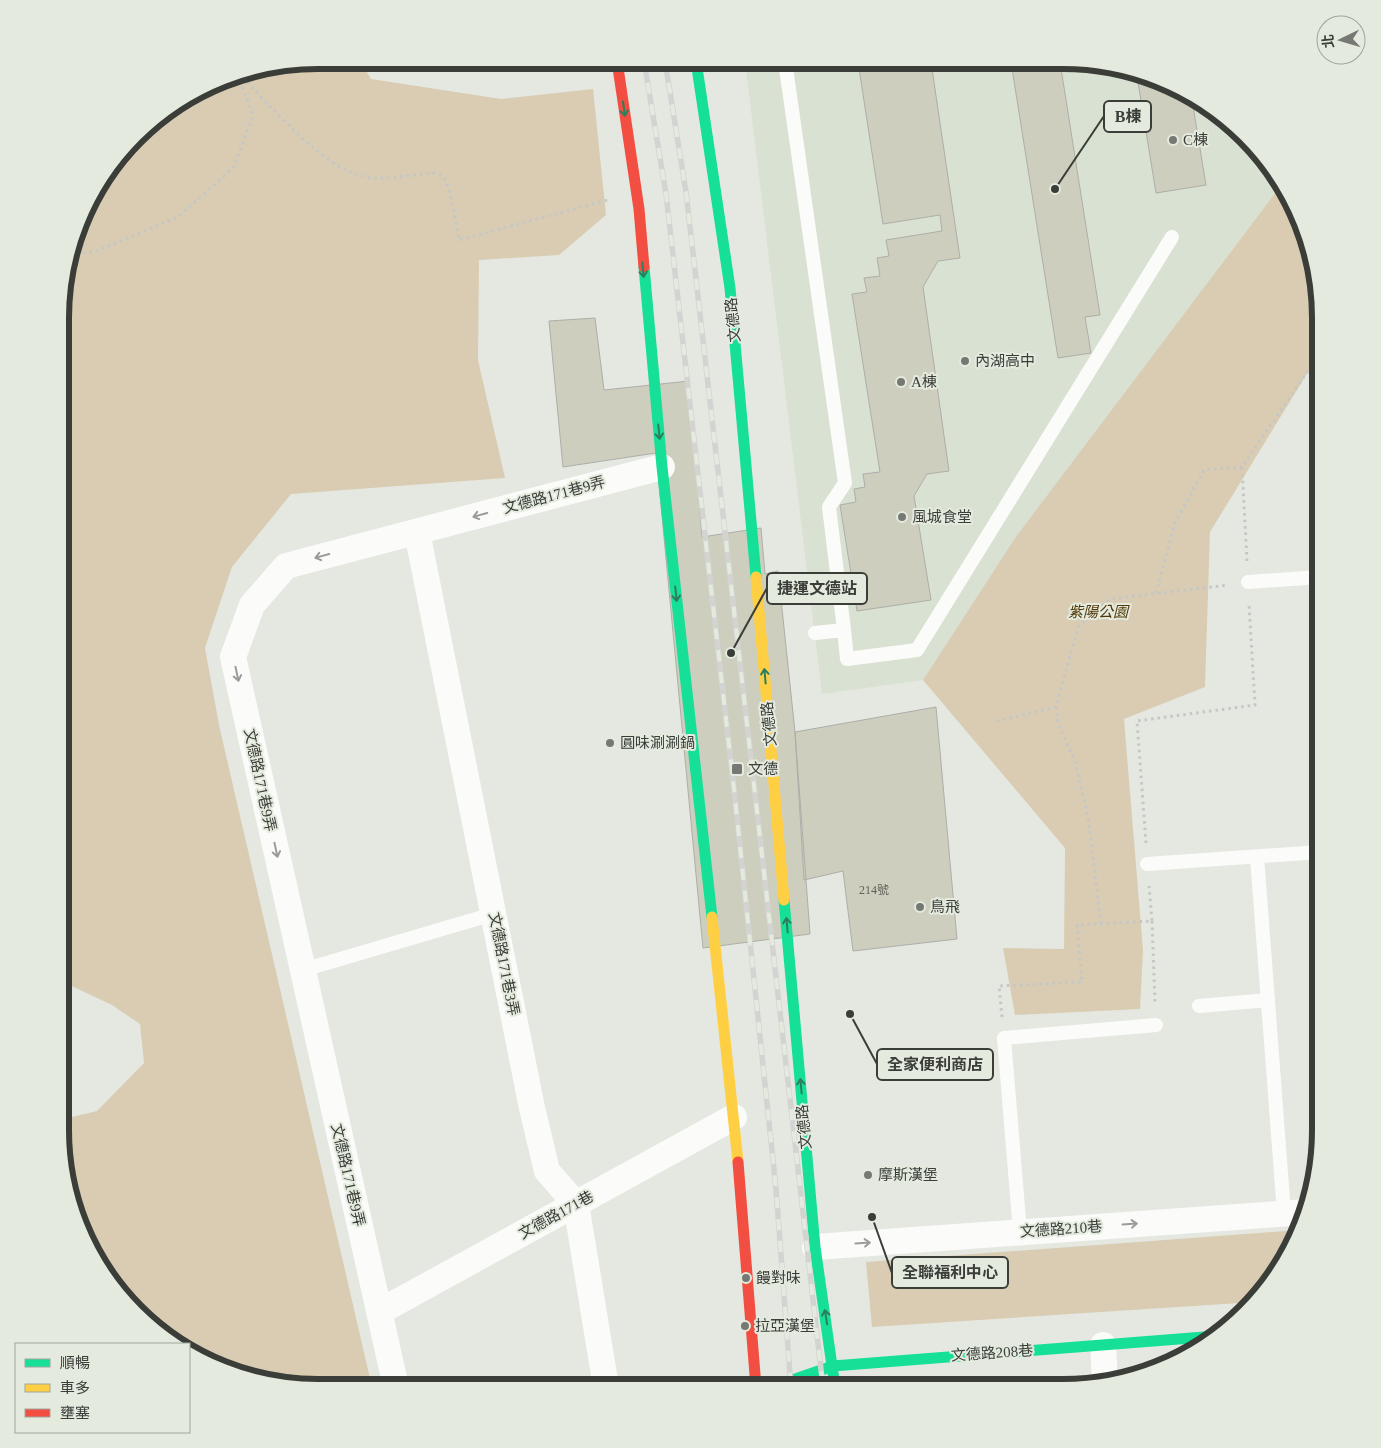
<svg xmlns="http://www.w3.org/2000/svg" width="1381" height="1448" viewBox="0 0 1381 1448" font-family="'Times New Roman','Noto Sans TC',serif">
<rect width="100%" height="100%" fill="#e4e8e1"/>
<path fill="#d9e1d2" d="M745,61L1097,62L1193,95L1234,124L1277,174L1282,184L1015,538L923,680L822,694Z"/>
<path fill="#d9ccb3" d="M317,60H360L371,79L501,99L593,89L606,215L559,255L479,260L478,360L505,478L291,494L232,567L205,648L219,725L372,1387H301L251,1379L189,1354V1344H176L147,1324L104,1274L74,1214L61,1147V1115L64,1119L97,1111L144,1063L140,1024L112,1005L61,981L65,268L95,188L148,124L234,74Z
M1282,184L1307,235L1320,301V358L1316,359L1210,532L1205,687L1124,719L1143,950L1140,1009L1015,1015L1003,948L1064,949L1065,848L923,680L1015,538Z
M1299,1230L1287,1259L1255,1302L872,1327L866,1262Z"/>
<path fill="#cecebe" stroke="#adaea9" d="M858,62H931L960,258L938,261L923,287L949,471L927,474L914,496L931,600L857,611L840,505L856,502L854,489L865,487L863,474L880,472L852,294L867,292L864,278L880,276L877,258L889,256L886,240L942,231L940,215L883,224Z
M1011,62H1060L1100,315L1085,317L1091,353L1058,358Z
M1137,76L1191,94L1206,185L1156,193Z
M168,112L171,118L154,127L152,121Z
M595,318L604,390L689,381L702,537L761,528L765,574L778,571L795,732L810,934L703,948L656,453L563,467L549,321Z
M936,707L957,939L853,951L843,871L804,880L795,732Z
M1158,1368L1146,1374L1133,1377V1370Z"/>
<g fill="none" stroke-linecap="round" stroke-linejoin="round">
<path stroke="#c5c7c4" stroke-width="3" stroke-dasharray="2.5 4" stroke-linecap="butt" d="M238,73C269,104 328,176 373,178C392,179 414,174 434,173C438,174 442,175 444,178C451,188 456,226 459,240L608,200
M70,254L94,252L178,217L234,167L253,115L238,74
M1310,368L1320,310
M1247,561L1242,467L1310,368L1320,366
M1156,593L1175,523L1204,470L1242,467
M997,721L1056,707
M1146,843L1137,721L1255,705L1249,605
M1152,921L1155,1003
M1101,924L1088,816L1075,762L1058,723L1056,707L1078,627L1110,599L1228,585
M1002,1017L999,986L1082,982L1077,925L1152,921L1149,886"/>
<path stroke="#fbfcfa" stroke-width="14" d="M785,61L845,483L829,507L844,630L815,633
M697,64L725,61
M1248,582L1320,577
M844,630L847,659L917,650L1172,237
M1257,857L1284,1213
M1147,864L1320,852
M303,970L493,914
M1199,1006L1268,1000
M1020,1232L1004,1038L1156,1025"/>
<path stroke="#fbfcfa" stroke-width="26" d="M417,532L532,1108L547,1171L576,1204L606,1387
M815,1247L1306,1212
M379,1312L734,1117
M1103,1345L1105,1382
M396,1387L233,657L252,605L286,566L662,467"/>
<path stroke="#16e098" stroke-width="11" d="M696,61L730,288L756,577
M644,267L662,467L712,917
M784,900L815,1247L835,1387
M772,1387L833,1366L1217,1336"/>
<path stroke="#ffcf43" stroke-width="11" d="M756,577L784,900
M712,917L738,1162"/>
<path stroke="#f24e42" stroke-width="11" d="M617,61L639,209L644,267
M738,1162L756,1387"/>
<g stroke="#d3d4d2" stroke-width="5.5">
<path id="rail" d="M644,61L666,194L734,789L776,1189L791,1387
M665,61L686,192L823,1387"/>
</g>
<use href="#rail" stroke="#e4ebde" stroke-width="4" stroke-dasharray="11" stroke-linecap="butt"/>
</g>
<defs><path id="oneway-shaft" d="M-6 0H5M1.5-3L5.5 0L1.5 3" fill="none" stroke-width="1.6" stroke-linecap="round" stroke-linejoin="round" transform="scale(1.25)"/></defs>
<g stroke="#2c7e5e">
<use href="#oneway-shaft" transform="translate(624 109) rotate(82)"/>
<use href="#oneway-shaft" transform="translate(643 270) rotate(85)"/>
<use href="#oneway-shaft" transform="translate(659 432) rotate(84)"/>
<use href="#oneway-shaft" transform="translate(676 594) rotate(84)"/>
<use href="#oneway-shaft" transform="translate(765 676) rotate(-95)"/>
<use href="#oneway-shaft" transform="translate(787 925) rotate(-95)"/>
<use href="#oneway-shaft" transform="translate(801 1086) rotate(-95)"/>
<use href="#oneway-shaft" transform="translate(826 1317) rotate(-99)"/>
</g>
<g stroke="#9a9c99">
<use href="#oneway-shaft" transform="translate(480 515) rotate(165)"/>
<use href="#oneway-shaft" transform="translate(322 556) rotate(165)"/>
<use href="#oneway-shaft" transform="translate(237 674) rotate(78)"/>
<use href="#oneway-shaft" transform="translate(276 850) rotate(78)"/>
<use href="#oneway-shaft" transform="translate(1130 1224) rotate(-4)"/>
<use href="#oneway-shaft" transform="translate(863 1243) rotate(-4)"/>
</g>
<g fill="#767973" stroke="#e4ebde" stroke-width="2">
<circle cx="1173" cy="140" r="5"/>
<circle cx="965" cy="361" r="5"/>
<circle cx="901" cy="382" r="5"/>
<circle cx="902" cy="517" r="5"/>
<circle cx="610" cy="743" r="5"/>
<rect x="731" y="763" width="12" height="12" rx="2.5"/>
<circle cx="920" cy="907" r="5"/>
<circle cx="868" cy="1175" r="5"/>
<circle cx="746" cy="1278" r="5"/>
<circle cx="745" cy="1326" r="5"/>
</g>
<g text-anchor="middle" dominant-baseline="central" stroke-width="4" stroke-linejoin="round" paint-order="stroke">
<g font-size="12" fill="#5f615a">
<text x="874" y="890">214號</text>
</g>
<g font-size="15" fill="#3a3d38" stroke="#e4ebde" text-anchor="start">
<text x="1183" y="140">C棟</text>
<text x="975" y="361">內湖高中</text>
<text x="911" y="382">A棟</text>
<text x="912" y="517">風城食堂</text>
<text x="620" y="743">圓味涮涮鍋</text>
<text x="748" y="769">文德</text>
<text x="930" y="907">鳥飛</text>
<text x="878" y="1175">摩斯漢堡</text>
<text x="756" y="1278">饅對味</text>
<text x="755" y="1326">拉亞漢堡</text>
</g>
<g font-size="15" fill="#3a3d38" stroke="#e4ebde">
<text transform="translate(733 320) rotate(-95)">文德路</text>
<text transform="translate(554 495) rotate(-15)">文德路171巷9弄</text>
<text transform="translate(769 724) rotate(-95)">文德路</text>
<text transform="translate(260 780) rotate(78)">文德路171巷9弄</text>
<text transform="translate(504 964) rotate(79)">文德路171巷3弄</text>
<text transform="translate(804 1127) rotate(-95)">文德路</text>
<text transform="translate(348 1175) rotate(77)">文德路171巷9弄</text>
<text transform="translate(556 1215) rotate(-29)">文德路171巷</text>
<text transform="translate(1061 1229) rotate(-4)">文德路210巷</text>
<text transform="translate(992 1353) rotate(-4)">文德路208巷</text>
</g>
<g font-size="15" font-style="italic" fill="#523808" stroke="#e4ebde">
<text x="1098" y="612">紫陽公園</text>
</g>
</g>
<path d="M0 0H1381V1448H0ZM318 69H1063A249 249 0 0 1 1312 318V1130A249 249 0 0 1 1063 1379H318A249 249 0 0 1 69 1130V318A249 249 0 0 1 318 69Z" fill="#e4ebde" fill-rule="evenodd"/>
<path fill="none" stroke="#3a3d38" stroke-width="6" d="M318 69H1063A249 249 0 0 1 1312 318V1130A249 249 0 0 1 1063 1379H318A249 249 0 0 1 69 1130V318A249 249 0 0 1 318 69Z"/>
<path fill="none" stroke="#3a3d38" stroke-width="2" d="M1055 189L1104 116M731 653L767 588M850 1014L877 1064M872 1217L892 1273"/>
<g fill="#3a3d38" stroke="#e4ebde" stroke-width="2">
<circle cx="1055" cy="189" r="5"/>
<circle cx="731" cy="653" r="5"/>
<circle cx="850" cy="1014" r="5"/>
<circle cx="872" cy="1217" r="5"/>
</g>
<g fill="#e4ebde" stroke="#3a3d38" stroke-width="2">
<rect x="1104" y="101" width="47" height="31" rx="5"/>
<rect x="767" y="573" width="100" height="31" rx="5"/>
<rect x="877" y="1049" width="116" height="31" rx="5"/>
<rect x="892" y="1257" width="116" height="31" rx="5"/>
</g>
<g font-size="16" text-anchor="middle" font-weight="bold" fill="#3a3d38">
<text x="1128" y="122">B棟</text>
<text x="817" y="594">捷運文德站</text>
<text x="935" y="1070">全家便利商店</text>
<text x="950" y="1278">全聯福利中心</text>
</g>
<rect x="15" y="1343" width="175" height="90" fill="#e4ebde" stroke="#a0a59c"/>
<rect x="25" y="1359" width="25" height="8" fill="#16e098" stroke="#a0a59c"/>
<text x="60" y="1368" font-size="15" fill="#3a3d38">順暢</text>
<rect x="25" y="1384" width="25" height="8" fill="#ffcf43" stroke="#a0a59c"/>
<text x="60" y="1393" font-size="15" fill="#3a3d38">車多</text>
<rect x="25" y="1409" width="25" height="8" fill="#f24e42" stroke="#a0a59c"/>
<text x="60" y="1418" font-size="15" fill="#3a3d38">壅塞</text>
<g transform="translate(1341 40) rotate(265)"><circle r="24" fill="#e4ebde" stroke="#a0a59c"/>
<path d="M0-4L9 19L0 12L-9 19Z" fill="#767973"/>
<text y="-8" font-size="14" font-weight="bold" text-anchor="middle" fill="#3a3d38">北</text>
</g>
</svg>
